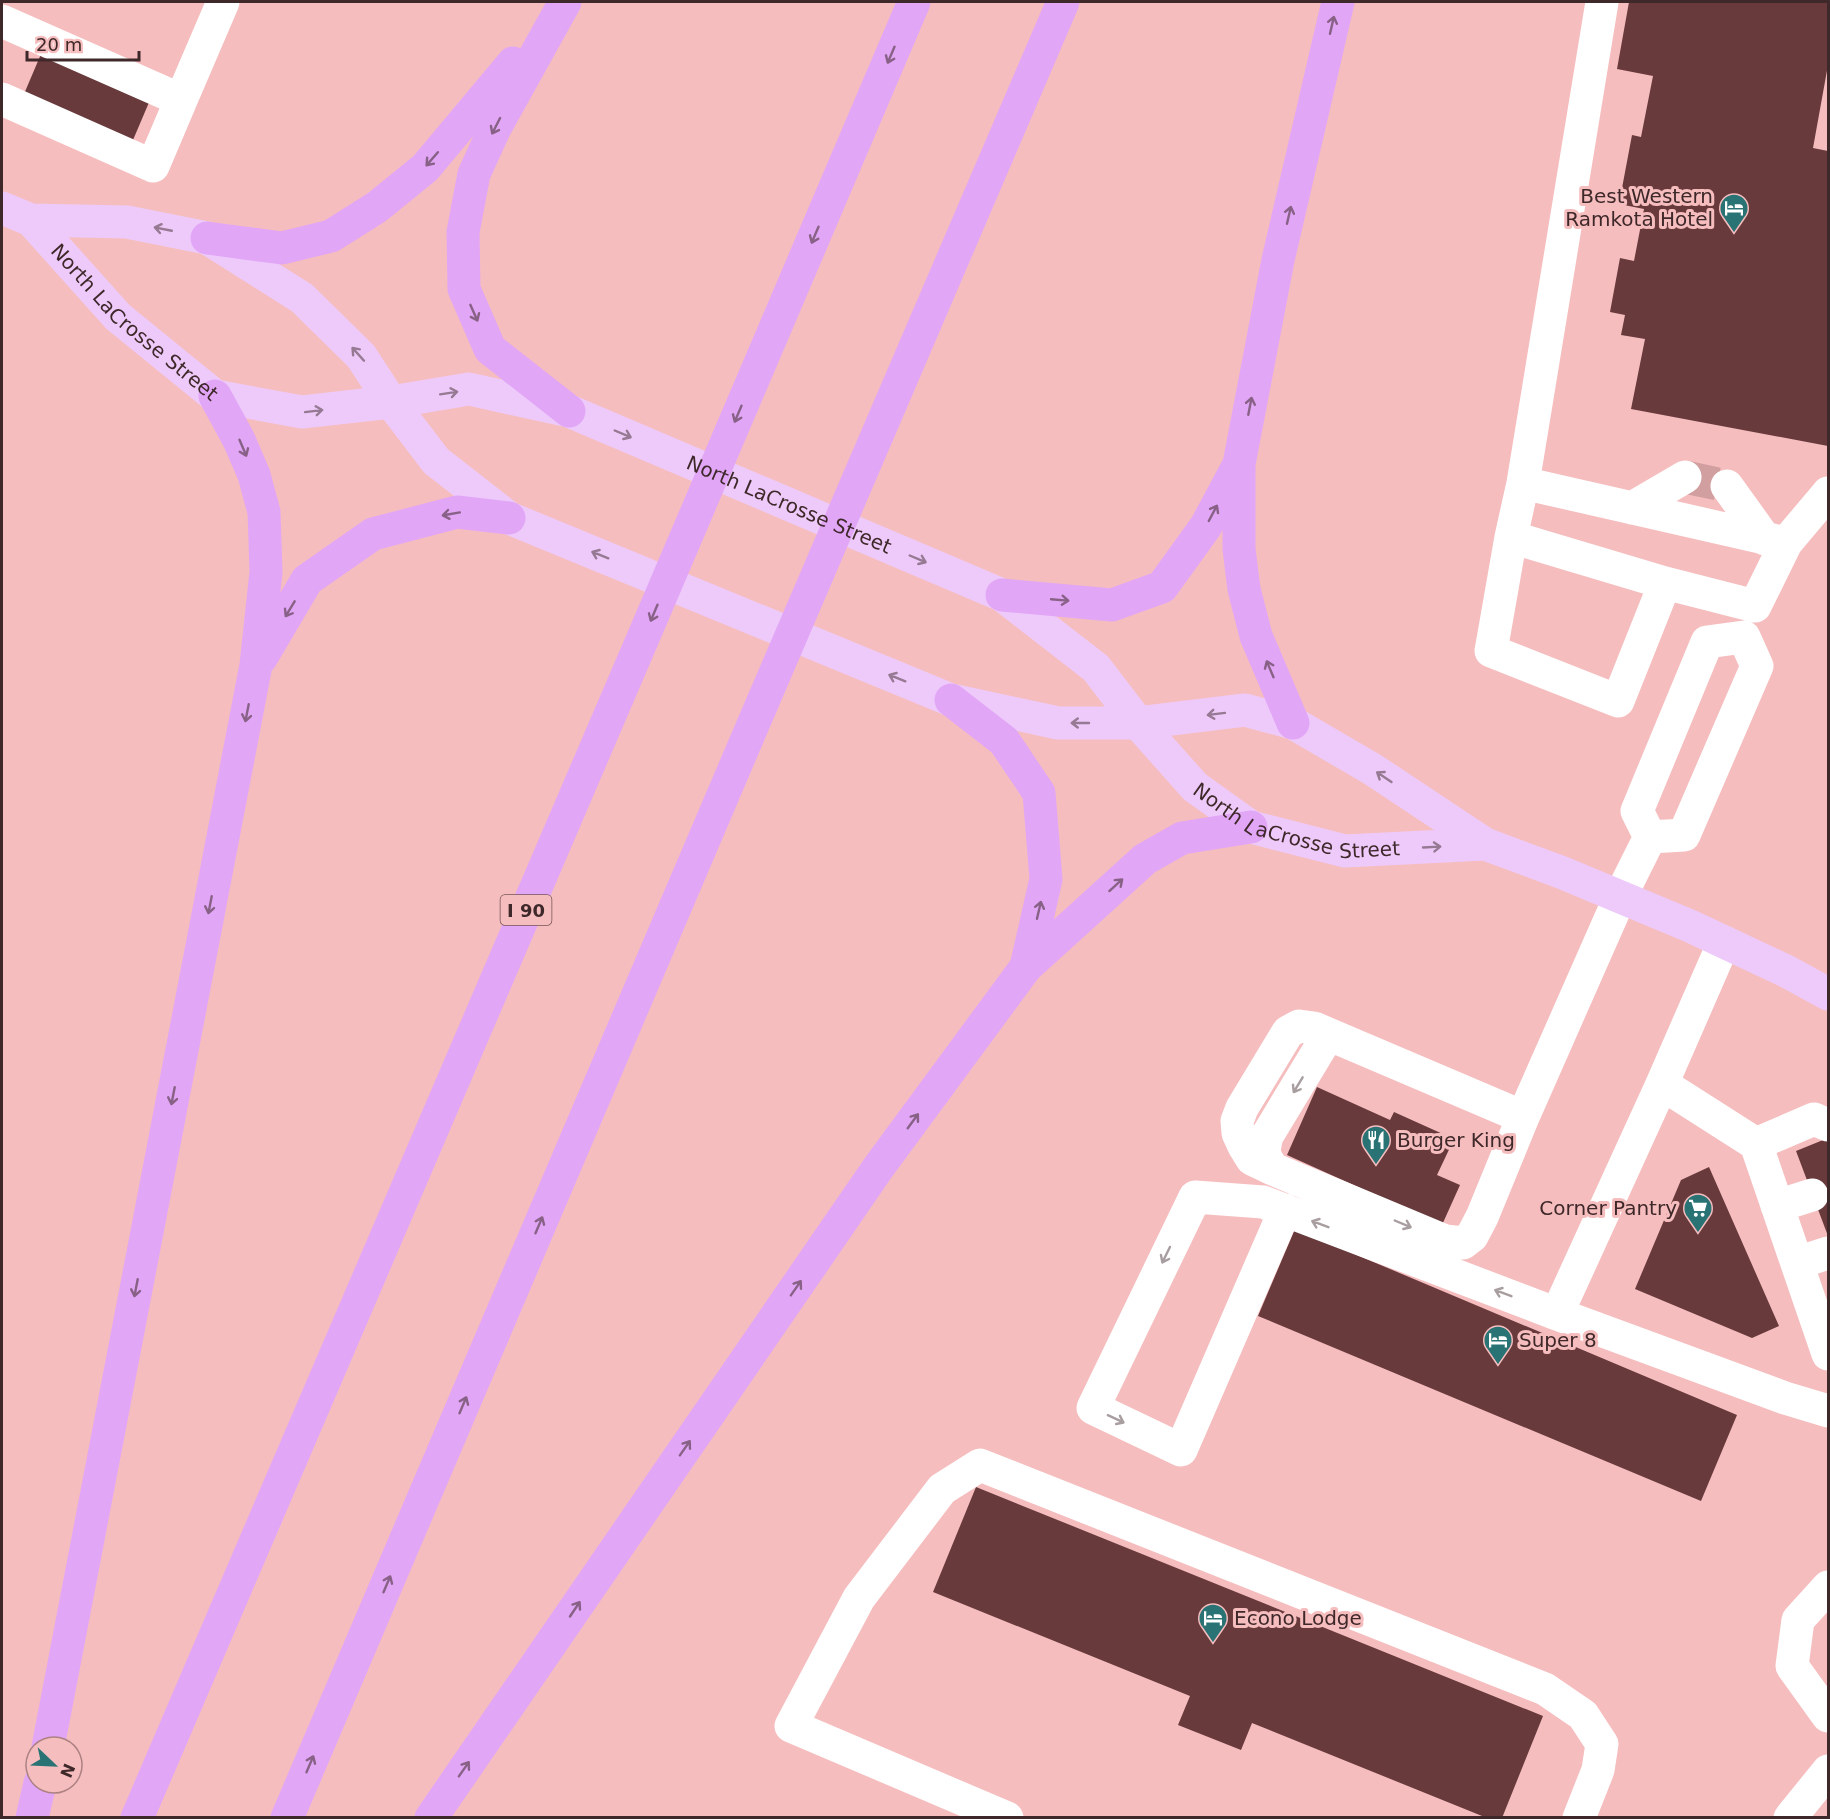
<svg xmlns="http://www.w3.org/2000/svg" width="1830" height="1819" viewBox="0 0 1830 1819" font-family="'DejaVu Sans',sans-serif">
<rect width="100%" height="100%" fill="#f6bdbe"/>
<path fill="#683a3c" d="M1629,2H1828V65L1813,148L1828,151V446L1631,409L1645,339L1621,335L1625,315L1610,312L1620,258L1634,261L1644,209L1619,204L1632,135L1641,137L1653,76L1617,69Z
M44,47L153,93L133,140L24,94Z
M1317,1087L1390,1120L1394,1112L1454,1139L1437,1175L1460,1185L1442,1225L1287,1155Z
M1828,1138V1236L1796,1151Z
M1709,1167L1779,1326L1752,1338L1635,1289L1681,1180Z
M1295,1229L1737,1415L1701,1501L1258,1316Z
M976,1487L1543,1716L1502,1818H1487L1252,1723L1241,1750L1178,1725L1190,1696L933,1592Z"/>
<g fill="none" stroke-linecap="round" stroke-linejoin="round">
<path stroke="#d19fa0" stroke-width="33" stroke-dasharray="33 16" stroke-linecap="butt" d="M1685,477L1727,486"/>
<path stroke="#fff" stroke-width="33" d="M1602,2L1523,483L1511,537L1491,651L1618,701L1665,583L1755,606L1786,543L1828,493
M2,21L181,100L153,166L2,99
M181,100L223,2
M1523,483L1786,543
M1727,486L1765,539
M1632,508L1685,477
M1511,537L1665,583
M1744,637L1757,666L1684,835L1650,837L1637,811L1707,642Z
M1724,942L1662,1084L1557,1314L1785,1398L1828,1411
M1328,1035L1267,1136C1263,1152 1263,1155 1273,1169L1445,1241L1463,1243L1472,1236L1482,1217L1523,1117
M1662,1084L1756,1144L1828,1354
M1756,1144L1814,1119L1828,1125
M1273,1169L1252,1159L1244,1146L1238,1133L1237,1121L1242,1108L1288,1032L1299,1026L1314,1028L1523,1117L1620,897L1650,837
M1777,1206L1812,1195
M1285,1210L1181,1450L1093,1408L1195,1197L1263,1202L1557,1314
M1797,1263L1828,1253
M1828,1587L1798,1620L1792,1666L1828,1716
M1007,1818L791,1726L859,1598L942,1489L980,1465L1545,1689L1583,1715L1602,1744L1598,1770L1579,1818
M1790,1818L1828,1771"/>
<g stroke="#eecafa" stroke-width="33">
<path d="M2,208L31,220L127,222L207,238L302,298L361,356L391,402L436,461L509,518L951,700L1058,723H1138L1245,710L1293,723L1372,769L1485,844L1563,873L1690,926L1786,971L1828,994"/>
<path id="s1" d="M31,220L118,317L215,396L302,412L391,402L469,389L569,411L1002,595L1096,668L1138,723L1195,787L1251,827L1345,851L1485,844"/>
</g>
<path stroke="#e2a6f7" stroke-width="33" d="M565,2L495,128L474,174L463,232L464,289L490,349L569,411
M207,238L282,248L331,236L377,207L425,168L513,63
M1002,595L1112,605L1162,587L1206,526L1237,468
M261,658L307,580L373,534L457,512L509,518
M951,700L1004,741L1039,793L1046,879L1026,967
M1293,723L1256,636L1244,589L1239,549V464L1278,260L1338,2
M48,1747L256,665L266,572L264,512L254,475L239,440L215,396
M32,1818L40,1783
M137,1818L643,638L914,2
M287,1818L755,720L1063,2
M431,1818L878,1168L1026,967L1145,859L1182,838L1251,827"/>
</g>
<defs><path id="oneway-shaft" d="M-6 0H5M1.5-3L5.5 0L1.5 3" fill="none" stroke-width="1.6" stroke-linecap="round" stroke-linejoin="round" transform="scale(1.5)"/></defs>
<g stroke="#886186">
<use href="#oneway-shaft" transform="translate(1332 25) rotate(-77)"/>
<use href="#oneway-shaft" transform="translate(891 55) rotate(113)"/>
<use href="#oneway-shaft" transform="translate(496 126) rotate(117)"/>
<use href="#oneway-shaft" transform="translate(432 159) rotate(131)"/>
<use href="#oneway-shaft" transform="translate(1289 215) rotate(-77)"/>
<use href="#oneway-shaft" transform="translate(815 235) rotate(113)"/>
<use href="#oneway-shaft" transform="translate(474 313) rotate(66)"/>
<use href="#oneway-shaft" transform="translate(1250 406) rotate(-79)"/>
<use href="#oneway-shaft" transform="translate(738 414) rotate(113)"/>
<use href="#oneway-shaft" transform="translate(243 448) rotate(67)"/>
<use href="#oneway-shaft" transform="translate(1213 513) rotate(-62)"/>
<use href="#oneway-shaft" transform="translate(451 514) rotate(170)"/>
<use href="#oneway-shaft" transform="translate(1060 600) rotate(5)"/>
<use href="#oneway-shaft" transform="translate(290 609) rotate(121)"/>
<use href="#oneway-shaft" transform="translate(654 613) rotate(113)"/>
<use href="#oneway-shaft" transform="translate(1270 669) rotate(-113)"/>
<use href="#oneway-shaft" transform="translate(247 713) rotate(101)"/>
<use href="#oneway-shaft" transform="translate(1116 885) rotate(-42)"/>
<use href="#oneway-shaft" transform="translate(210 905) rotate(101)"/>
<use href="#oneway-shaft" transform="translate(1039 910) rotate(-77)"/>
<use href="#oneway-shaft" transform="translate(173 1096) rotate(101)"/>
<use href="#oneway-shaft" transform="translate(913 1121) rotate(-54)"/>
<use href="#oneway-shaft" transform="translate(539 1225) rotate(-67)"/>
<use href="#oneway-shaft" transform="translate(136 1288) rotate(101)"/>
<use href="#oneway-shaft" transform="translate(796 1288) rotate(-55)"/>
<use href="#oneway-shaft" transform="translate(463 1405) rotate(-67)"/>
<use href="#oneway-shaft" transform="translate(685 1448) rotate(-55)"/>
<use href="#oneway-shaft" transform="translate(387 1584) rotate(-67)"/>
<use href="#oneway-shaft" transform="translate(575 1609) rotate(-56)"/>
<use href="#oneway-shaft" transform="translate(310 1764) rotate(-67)"/>
<use href="#oneway-shaft" transform="translate(464 1769) rotate(-55)"/>
</g>
<g stroke="#967992">
<use href="#oneway-shaft" transform="translate(163 229) rotate(-169)"/>
<use href="#oneway-shaft" transform="translate(358 354) rotate(-132)"/>
<use href="#oneway-shaft" transform="translate(449 393) rotate(-9)"/>
<use href="#oneway-shaft" transform="translate(314 411) rotate(-7)"/>
<use href="#oneway-shaft" transform="translate(623 434) rotate(23)"/>
<use href="#oneway-shaft" transform="translate(600 555) rotate(-158)"/>
<use href="#oneway-shaft" transform="translate(918 559) rotate(23)"/>
<use href="#oneway-shaft" transform="translate(897 678) rotate(-158)"/>
<use href="#oneway-shaft" transform="translate(1216 714) rotate(173)"/>
<use href="#oneway-shaft" transform="translate(1080 723) rotate(180)"/>
<use href="#oneway-shaft" transform="translate(1384 777) rotate(-146)"/>
<use href="#oneway-shaft" transform="translate(1432 847) rotate(-3)"/>
</g>
<g stroke="#a89e9f">
<use href="#oneway-shaft" transform="translate(1298 1085) rotate(121)"/>
<use href="#oneway-shaft" transform="translate(1320 1224) rotate(-159)"/>
<use href="#oneway-shaft" transform="translate(1403 1224) rotate(23)"/>
<use href="#oneway-shaft" transform="translate(1166 1255) rotate(116)"/>
<use href="#oneway-shaft" transform="translate(1503 1293) rotate(-159)"/>
<use href="#oneway-shaft" transform="translate(1116 1419) rotate(25)"/>
</g>
<defs>
<g id="hotel-pin" transform="scale(1.5)"><path d="M0 17L-7.5 6A9.5 9.5 0 1 1 7.5 6Z" fill="#297375" stroke="#f6bdbe"/><path d="M-6-4.5h1.5V1H6V5H4.5V3h-9V5H-6ZM-4 0a1.8 1.8 0 1 1 3.6 0ZM.5 0V-2.5h3Q6-2.5 6 0Z" fill="#fff"/></g>
<g id="restaurant-pin" transform="scale(1.5)"><path d="M0 17L-7.5 6A9.5 9.5 0 1 1 7.5 6Z" fill="#297375" stroke="#f6bdbe"/><path d="M-5-6h1v4h1v-4h1v4h1v-4h1v5L-1.5 .5V6h-2V.5L-5-1ZM5-6V6H3V1.5H1.5Q1.5-4 5-6Z" fill="#fff"/></g>
<g id="supermarket-pin" transform="scale(1.5)"><path d="M0 17L-7.5 6A9.5 9.5 0 1 1 7.5 6Z" fill="#297375" stroke="#f6bdbe"/><path d="M-6-5.5h2.5l.6 2H6L4.5 2H-2.5L-4.4-4H-6ZM-1.5 3.2a1.3 1.3 0 1 0 .1 0ZM3 3.2a1.3 1.3 0 1 0 .1 0Z" fill="#fff"/></g>
</defs>
<g fill-rule="evenodd">
<use href="#hotel-pin" x="1734" y="208"/>
<use href="#restaurant-pin" x="1376" y="1140"/>
<use href="#supermarket-pin" x="1698" y="1208"/>
<use href="#hotel-pin" x="1498" y="1340"/>
<use href="#hotel-pin" x="1213" y="1618"/>
</g>
<g text-anchor="middle" dominant-baseline="central" stroke-width="6" stroke-linejoin="round" paint-order="stroke">
<rect fill="#f6bdbe" stroke="#755556" stroke-width="1.5" x="500.5" y="895" width="51" height="30" rx="4.5"/>
<g font-size="18" font-weight="bold" fill="#3e2829">
<text x="526" y="910">I 90</text>
</g>
<g font-size="20" fill="#3e2829" stroke="#f6bdbe" text-anchor="start">
<text x="1713" y="196" text-anchor="end">Best Western<tspan x="1713" dy="23">Ramkota Hotel</tspan></text>
<text x="1397" y="1140">Burger King</text>
<text x="1677" y="1208" text-anchor="end">Corner Pantry</text>
<text x="1519" y="1340">Super 8</text>
<text x="1234" y="1618">Econo Lodge</text>
</g>
<g font-size="20" fill="#3e2829" stroke="#f6bdbe">
<text stroke="none"><textPath href="#s1" startOffset="146">North LaCrosse Street</textPath></text>
<text stroke="none"><textPath href="#s1" startOffset="854">North LaCrosse Street</textPath></text>
<text stroke="none"><textPath href="#s1" startOffset="1470">North LaCrosse Street</textPath></text>
</g>
</g>
<rect width="1830" height="1819" fill="none" stroke="#3e2829" stroke-width="6"/>
<g transform="translate(54 1765) rotate(113)"><circle r="28" fill="#f6bdbe" stroke="#ac8182" stroke-width="1.5"/>
<path d="M0-4.5L10 22L0 15L-10 22Z" fill="#297375"/>
<text y="-9" font-size="16" font-weight="bold" text-anchor="middle" fill="#3e2829">N</text>
</g>
<path d="M27 51v9h112v-9" fill="none" stroke="#3e2829" stroke-width="3"/>
<text x="36" y="51" font-size="18" fill="#3e2829" stroke="#f6bdbe" stroke-width="4.5" paint-order="stroke">20 m</text>
</svg>
